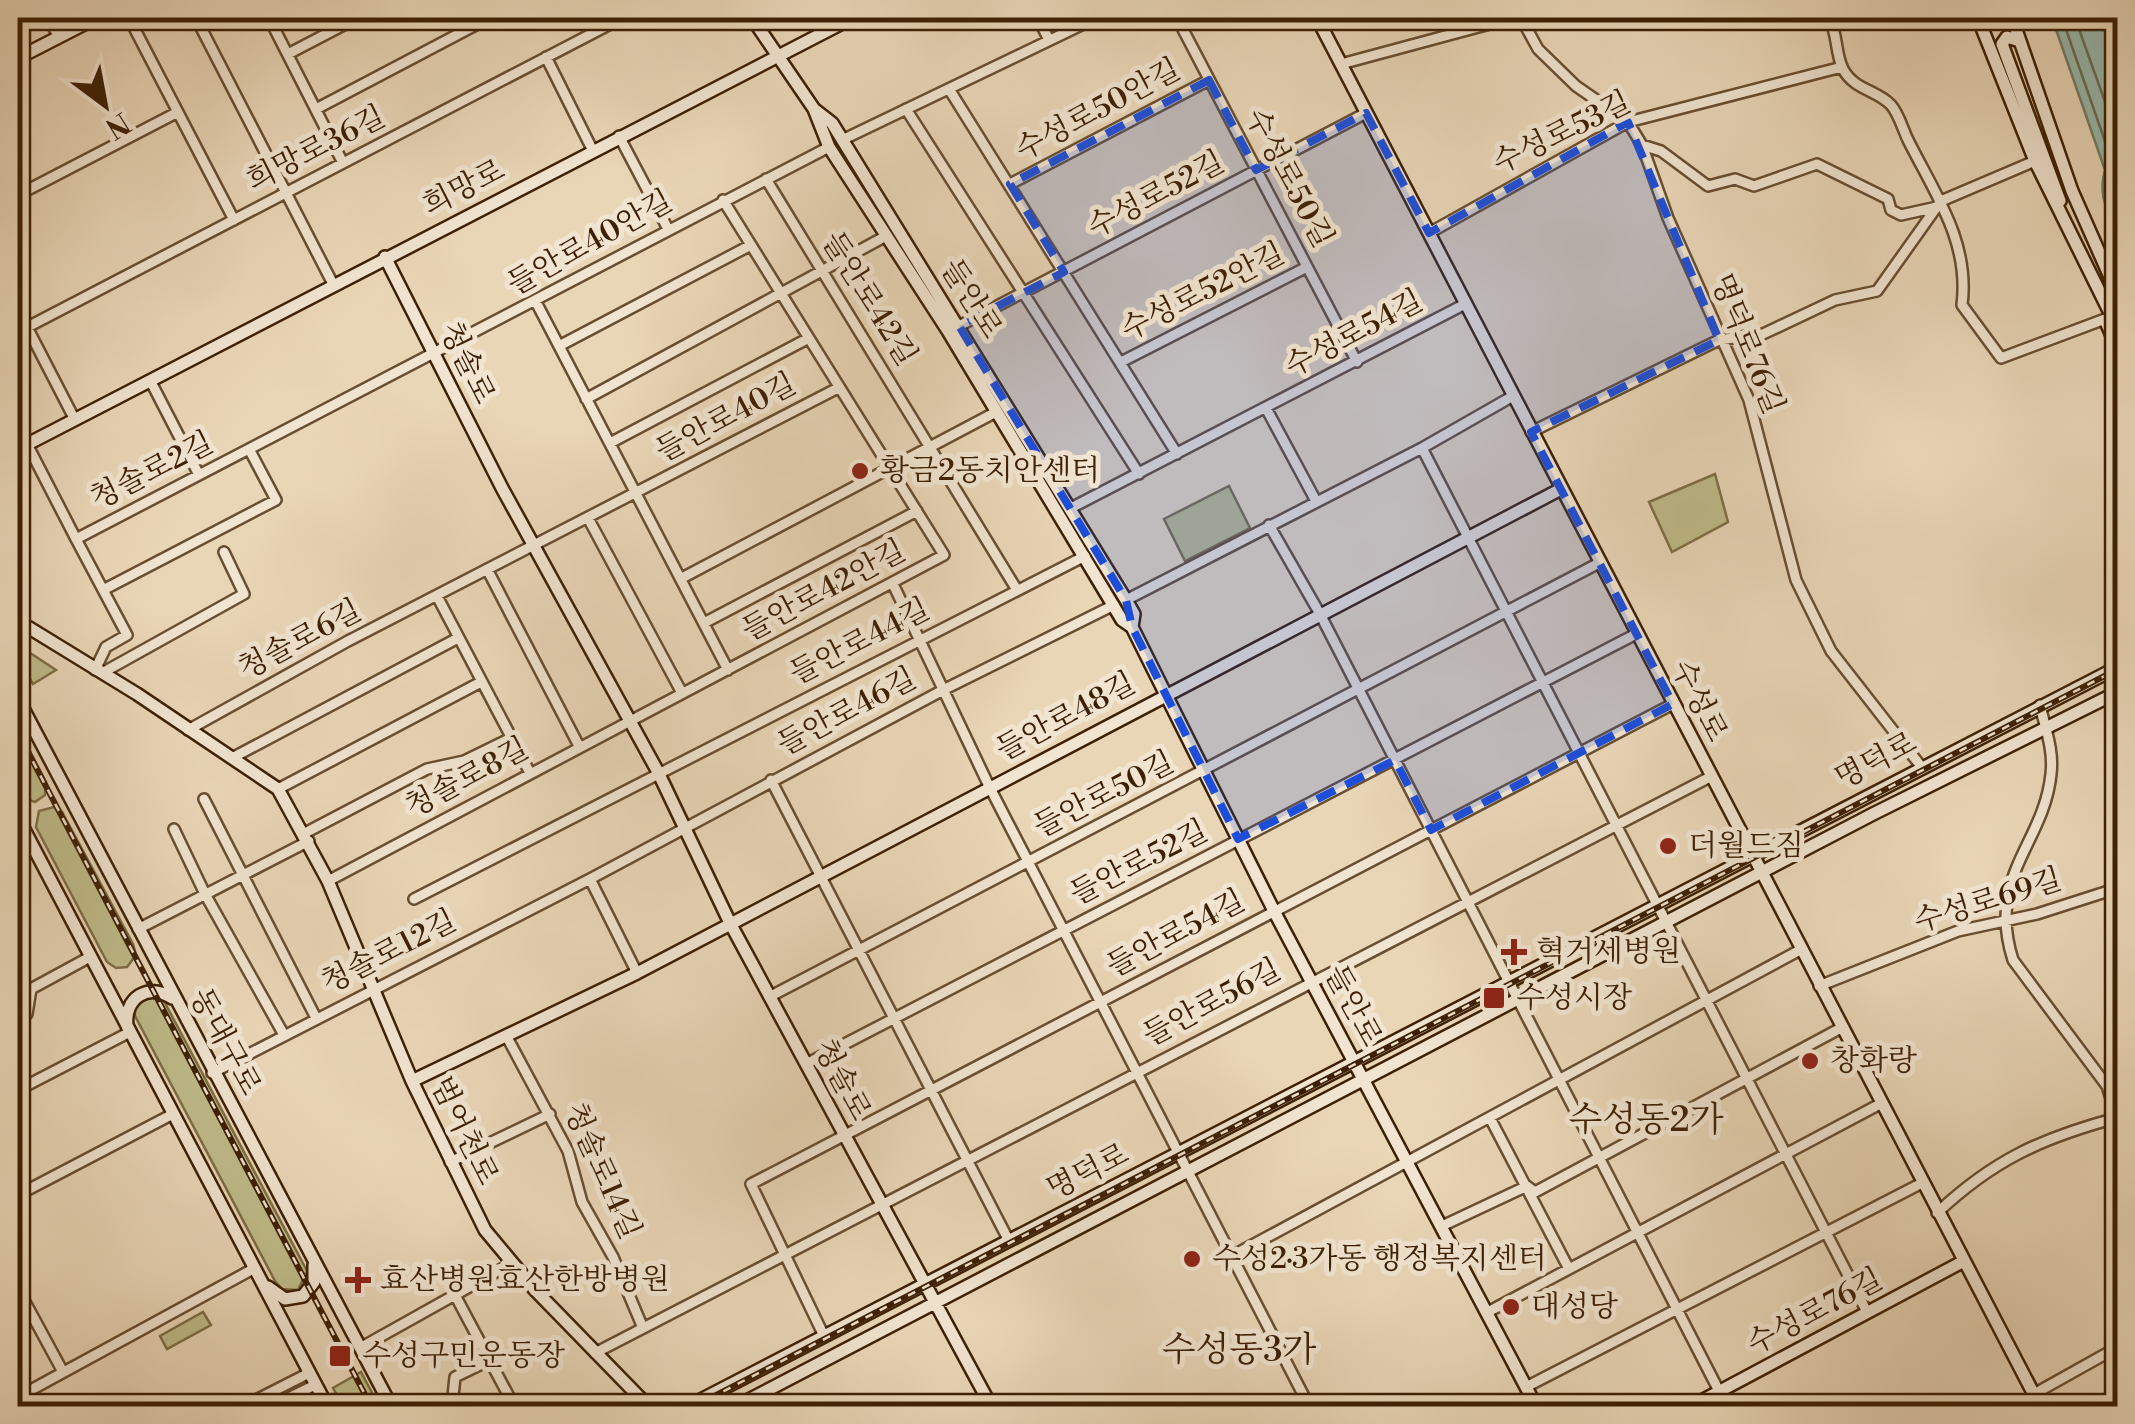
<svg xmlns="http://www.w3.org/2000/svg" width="2135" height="1424" viewBox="0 0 2135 1424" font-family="'Libre Bodoni','Noto Serif KR',serif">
<rect width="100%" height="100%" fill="#e9d6b7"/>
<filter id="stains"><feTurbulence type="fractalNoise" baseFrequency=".002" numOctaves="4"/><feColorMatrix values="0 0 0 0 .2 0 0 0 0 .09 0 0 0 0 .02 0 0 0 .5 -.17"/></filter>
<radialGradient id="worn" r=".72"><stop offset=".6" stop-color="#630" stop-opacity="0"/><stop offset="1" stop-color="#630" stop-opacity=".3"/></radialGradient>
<path fill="#bfbb89" stroke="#7e6e46" stroke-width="2.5" d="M1715,474L1728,522L1672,552L1649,502Z
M1229,486L1250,528L1185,561L1164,519Z
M18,645L56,670L33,684L18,657Z
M18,728L46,782L45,795L35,802L23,798L18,790Z
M54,807L62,812L133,944L136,955L127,967L116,968L107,962L36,827L39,811Z
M144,996L164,1001L307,1271L298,1290L282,1289L275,1281L135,1016V1007Z
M203,1312L211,1325L167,1349L160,1336Z
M361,1372L379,1406H343L333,1388Z"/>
<path fill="#98b9ac" stroke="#747c69" stroke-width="2.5" d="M2052,18H2117V221C2102,210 2100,187 2105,170Z"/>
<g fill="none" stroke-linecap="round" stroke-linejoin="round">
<path stroke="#6a6c58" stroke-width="2.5" d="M2062,18L2114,167L2111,186L2118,205
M2075,18L2118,138"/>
<g stroke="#684e31" stroke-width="14">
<path id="street" d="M48,18L59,37
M129,18L234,220
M196,18L333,284
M269,18L343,163
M1038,18L1049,40
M1177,18L1357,362
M1521,18L1538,49L1576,86L1628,122L1642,145L1668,218L1749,400L1796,580L1831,651L1920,765
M1829,18C1838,34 1835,53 1843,69C1854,90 1877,90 1891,105C1899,114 1903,130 1908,140C1935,194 1970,242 1962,305L2001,358L2105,319
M288,54L357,18
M546,57L592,149
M1341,64L1512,18
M949,89L1177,454
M316,109L489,18
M906,109L1139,474
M619,136L668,229
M842,140L1096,18
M1642,145L1661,151L1708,186L1735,179L1754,186L1817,164L1888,199L1891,210L1901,215L1937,207
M766,179L1017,590
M1010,184L1209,80
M18,195L178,112
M1429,233L1628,122L1842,67
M536,302L728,670
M959,326L1366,113
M27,327L75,420
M18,332L622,18
M559,346L751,245
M1121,362L1307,267
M151,382L199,475
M586,399L886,236
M1266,408L1316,501
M1531,432L1719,340L1763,334L1835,300L1877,291L1941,201L2035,161
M610,443L807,339
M27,444L76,539
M1422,448L1867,1312
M1071,508L1465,304
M588,518L682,693
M1269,525L1320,614L1719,1391
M487,569L579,746
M682,578L996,412
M893,584L989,786L1309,1406
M103,590L276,500L249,449
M437,596L530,773
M1126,600L1422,448L1513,396
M704,623L917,511
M95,670L106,647L127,635L76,539L829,147
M102,673L244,594L224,552
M2040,705C2045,728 2054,750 2051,774C2044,844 1986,875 2013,960L2107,1086L2118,1121
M188,730L348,641L838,388
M232,758L458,638
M771,780L1009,1241
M278,789L481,682
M204,799L316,1018
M174,829L205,894L284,1035
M305,833L427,769L464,761L511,738
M590,879L637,973
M328,881L944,555L723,200
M414,899L1085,556
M138,929L309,841
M1819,986L1958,931L2037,914L2118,888
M18,996L88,958
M769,997L1599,563
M27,1014L31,989
M508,1039L568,1151L582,1202L613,1257L643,1328
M806,1064L1636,634
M212,1073L590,879L945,689L1114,605
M18,1090L128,1033
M1490,1118L1569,1269
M450,1162L550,1114
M18,1195L171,1115
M1937,1213C1993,1160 2042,1138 2116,1118
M1442,1226L1527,1186L1535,1192L1841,1028
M1232,1256L1800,950
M18,1289L63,1372
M455,1295L514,1406
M1486,1313L1880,1104
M824,1336L751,1184L1673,704
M360,1348L512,1263
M595,1353L1710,777
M1526,1387L1922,1183
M2034,1394L2118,1347
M18,1397L253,1269
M244,1406L309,1373
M272,1406L315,1385
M452,1406L455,1377L490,1360"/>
</g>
<g stroke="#3d2004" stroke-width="16">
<path id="secondary" d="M752,18L814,109L832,123L1126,600L1134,614L1132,627
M1317,18L2040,1406
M1978,18L2035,161L2118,329
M2012,18L2072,191L2118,295
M2020,41L2007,37L2002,44L2060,201
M18,58L96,18
M814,109L829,147L948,331L1122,620L1132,627L1274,911L1536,1406
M385,257L502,488L658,772L730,923L991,1406
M2106,322L2118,349
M18,449L852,18
M18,621L137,694L278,789L328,881L412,1081L485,1230L536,1291L648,1406
M18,699L391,1406
M18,818L327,1406
M127,1026C124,998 148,982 172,998
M412,1081L637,973L1561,489
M268,1287L285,1299L303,1296L314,1282V1265
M689,1406L2118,667
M737,1406L1873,814L2118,692
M1692,1406L1962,1262"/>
</g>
<use href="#street" stroke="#f1e4d0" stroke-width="9"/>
<use href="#secondary" stroke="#f1e4d0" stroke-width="11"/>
<g stroke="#3d2004" stroke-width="6">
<path id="rail" d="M18,733L371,1406
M695,1406L2118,669"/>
</g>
<use href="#rail" stroke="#f1e4d0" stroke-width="2.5" stroke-dasharray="8" stroke-linecap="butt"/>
</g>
<path fill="#1d4ed8" fill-opacity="0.2" stroke="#1d4ed8" stroke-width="8" stroke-dasharray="20 12" stroke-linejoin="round" d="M1209,80L1256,170L1366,113L1429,233L1628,122L1719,340L1531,432L1673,704L1431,830L1395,760L1238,839L1132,627L1126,600L959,326L1064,272L1010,184Z"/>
<g fill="#8f2418" stroke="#f1e4d0" stroke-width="4">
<circle cx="860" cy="471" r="10"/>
<circle cx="1668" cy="846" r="10"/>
<path d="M1509 937h10v10h10v10h-10v10h-10v-10h-10v-10h10z"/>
<rect x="1482" y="986" width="24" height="24" rx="5"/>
<circle cx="1810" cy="1061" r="10"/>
<circle cx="1192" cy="1259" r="10"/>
<path d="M353 1265h10v10h10v10h-10v10h-10v-10h-10v-10h10z"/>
<circle cx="1511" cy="1307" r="10"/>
<rect x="328" y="1344" width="24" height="24" rx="5"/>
</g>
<g text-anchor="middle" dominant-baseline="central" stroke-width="10" stroke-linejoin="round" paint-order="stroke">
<g font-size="30" fill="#3d2004" stroke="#f1e4d0">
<text transform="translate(1098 110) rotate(-28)">수성로50안길</text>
<text transform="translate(1562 133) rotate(-26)">수성로53길</text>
<text transform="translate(316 149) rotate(-27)">희망로36길</text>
<text transform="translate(1289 178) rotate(62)">수성로50길</text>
<text transform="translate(464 188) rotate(-27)">희망로</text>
<text transform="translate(1156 195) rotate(-28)">수성로52길</text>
<text transform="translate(590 243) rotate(-29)">들안로40안길</text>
<text transform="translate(1203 292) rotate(-27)">수성로52안길</text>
<text transform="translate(869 299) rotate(58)">들안로42길</text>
<text transform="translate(971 299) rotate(58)">들안로</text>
<text transform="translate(1354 334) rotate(-28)">수성로54길</text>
<text transform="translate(1747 344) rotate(68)">명덕로76길</text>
<text transform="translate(467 363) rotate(64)">청솔로</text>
<text transform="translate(726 418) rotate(-28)">들안로40길</text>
<text transform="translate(152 471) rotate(-27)">청솔로2길</text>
<text transform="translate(824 591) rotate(-28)">들안로42안길</text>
<text transform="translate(300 640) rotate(-28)">청솔로6길</text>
<text transform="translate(860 642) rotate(-27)">들안로44길</text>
<text transform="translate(1699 701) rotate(63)">수성로</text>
<text transform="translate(847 712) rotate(-28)">들안로46길</text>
<text transform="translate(1066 717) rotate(-28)">들안로48길</text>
<text transform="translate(1876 761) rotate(-28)">명덕로</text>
<text transform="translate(467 778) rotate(-28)">청솔로8길</text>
<text transform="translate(1104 795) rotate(-27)">들안로50길</text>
<text transform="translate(1139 863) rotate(-27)">들안로52길</text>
<text transform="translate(1988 901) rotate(-17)">수성로69길</text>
<text transform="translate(1176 934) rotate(-28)">들안로54길</text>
<text transform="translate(389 952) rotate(-27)">청솔로12길</text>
<text transform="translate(1212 1003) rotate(-28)">들안로56길</text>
<text transform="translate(1353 1006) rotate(62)">들안로</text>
<text transform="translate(225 1042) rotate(62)">동대구로</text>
<text transform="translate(842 1080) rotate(62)">청솔로</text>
<text transform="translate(464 1131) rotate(64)">범어천로</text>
<text transform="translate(602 1171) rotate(66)">청솔로14길</text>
<text transform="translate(1088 1172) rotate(-27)">명덕로</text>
<text transform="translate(1815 1312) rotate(-28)">수성로76길</text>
</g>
<g font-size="30" fill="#3d2004" stroke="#f1e4d0" text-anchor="start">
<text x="880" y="471">황금2동치안센터</text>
<text x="1688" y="846">더월드짐</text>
<text x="1536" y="952">혁거세병원</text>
<text x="1516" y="998">수성시장</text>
<text x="1830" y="1061">창화랑</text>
<text x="1212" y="1259">수성2·3가동 행정복지센터</text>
<text x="380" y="1280">효산병원효산한방병원</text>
<text x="1531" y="1307">대성당</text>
<text x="362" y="1356">수성구민운동장</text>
</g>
<g font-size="35" fill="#3d2004" stroke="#f1e4d0">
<text x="1646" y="1120">수성동2가</text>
<text x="1239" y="1350">수성동3가</text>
</g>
</g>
<rect width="2135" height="1424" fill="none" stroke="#e9d6b7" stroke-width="60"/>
<rect x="20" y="20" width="2095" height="1384" fill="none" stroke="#3d2004" stroke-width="5"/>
<rect x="30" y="30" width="2075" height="1364" fill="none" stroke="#3d2004" stroke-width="2.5"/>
<g transform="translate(105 105) rotate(148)" stroke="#f1e4d0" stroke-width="8" paint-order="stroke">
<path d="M0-8L18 38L0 25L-18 38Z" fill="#3d2004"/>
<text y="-15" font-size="28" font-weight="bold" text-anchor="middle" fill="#3d2004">N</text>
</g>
<rect width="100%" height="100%" filter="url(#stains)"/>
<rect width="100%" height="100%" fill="url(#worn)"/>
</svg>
